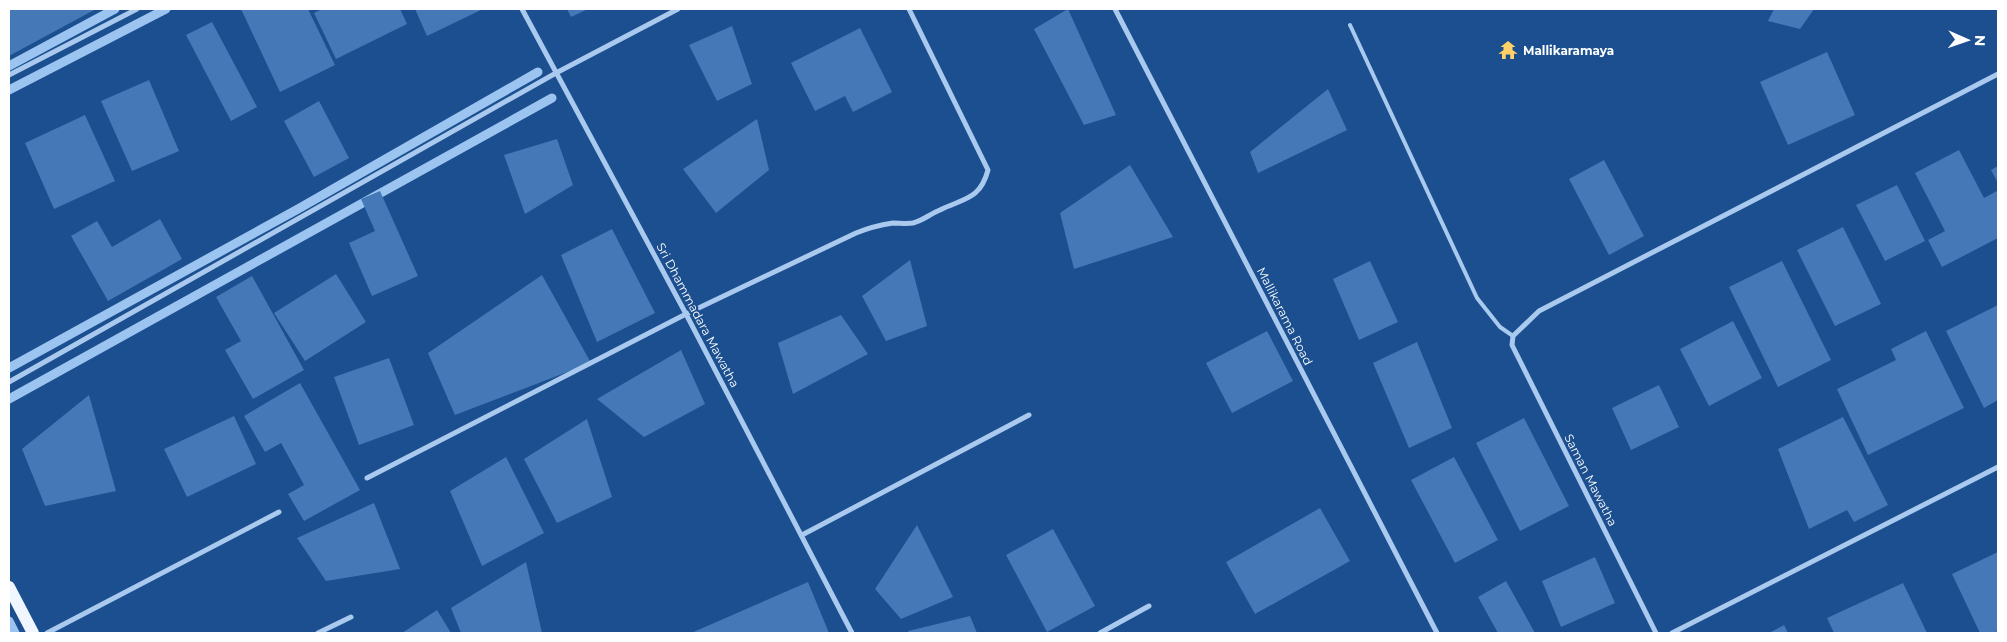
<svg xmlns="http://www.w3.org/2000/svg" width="2007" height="642" viewBox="0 0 2007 642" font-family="Montserrat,sans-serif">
<rect width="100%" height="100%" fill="#1b4f8f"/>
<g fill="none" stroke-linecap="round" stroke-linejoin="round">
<path stroke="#9cc4f0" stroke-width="9" d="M9,66L115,9
M9,90L166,9
M9,368L298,209L538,72
M9,399L552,98
M9,621L15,633"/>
</g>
<path fill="#4478b7" d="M9,9H96L9,56Z
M241,9H308L335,65L280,92Z
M322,9H400L407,24L336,59L314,13Z
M415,9H483L427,36Z
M567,9H588L571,17Z
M1068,9L1116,115L1084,125L1034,29Z
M1774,9H1814L1800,29L1768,21Z
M212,22L257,107L231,121L186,35Z
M732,26L752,84L717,101L689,45Z
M860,28L892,92L853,112L845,96L815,111L791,63Z
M1827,52L1855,115L1788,145L1760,82Z
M149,80L179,151L132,171L101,101Z
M1328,89L1347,130L1258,173L1250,152Z
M319,101L349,158L314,177L284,121Z
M85,115L115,181L54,209L25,143Z
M757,119L769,170L716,213L683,169Z
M557,139L573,185L525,214L504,155Z
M1959,150L1984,198L1997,191L1998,192V238L1942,267L1928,240L1945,231L1915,173Z
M1604,160L1644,236L1609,255L1569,179Z
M1130,165L1173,237L1074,269L1060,213Z
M1998,166V183L1991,170Z
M1897,185L1925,241L1885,261L1856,205Z
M380,191L418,276L372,296L349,243L375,231L361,199Z
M160,219L182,259L108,301L71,236L97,221L112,247Z
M1843,227L1881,304L1835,326L1797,250Z
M612,229L655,313L597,342L561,255Z
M910,260L927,326L886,341L862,296Z
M1370,261L1398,322L1359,340L1333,279Z
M1782,261L1831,360L1778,387L1729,287Z
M336,274L366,322L305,361L274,313Z
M542,275L591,363L455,415L428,353Z
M252,276L304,370L253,399L225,350L241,341L216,297Z
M1998,305V400L1984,408L1946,331Z
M841,315L868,354L793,394L778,343Z
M1733,321L1762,378L1709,406L1680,349Z
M1267,331L1293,381L1232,413L1206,363Z
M1926,331L1964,408L1868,455L1837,389L1896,360L1891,349Z
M1417,342L1452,428L1409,448L1373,363Z
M681,350L705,404L644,437L597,399Z
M389,358L414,425L359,445L334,377Z
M300,383L360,490L304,521L288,494L304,485L281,443L265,452L244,416Z
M1659,385L1679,427L1631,450L1612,408Z
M89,395L116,491L45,506L22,449Z
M234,416L256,464L187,497L164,449Z
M1843,417L1888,505L1854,522L1847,510L1809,529L1778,449Z
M1524,418L1569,506L1520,531L1476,443Z
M587,419L612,497L557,523L524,459Z
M506,457L544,533L482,566L450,491Z
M1454,457L1498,540L1455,563L1411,480Z
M374,503L400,569L326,581L297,538Z
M1320,508L1350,561L1255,614L1226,562Z
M917,525L953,597L901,619L875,589Z
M1053,529L1095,606L1047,632L1006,555Z
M1998,552V631L1993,633H1980L1952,574Z
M1595,557L1615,603L1561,627L1542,581Z
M526,562L542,633H461L451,608Z
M1506,581L1535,633H1498L1478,597Z
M808,582L829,633H691Z
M1903,583L1927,633H1834L1827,618Z
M437,610L451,633H402Z
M970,616L977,633H909L908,631Z
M1784,625L1788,633H1769Z"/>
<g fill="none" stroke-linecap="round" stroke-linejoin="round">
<path stroke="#a9c9ee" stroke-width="4" d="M1350,25L1477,298L1500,327L1513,336"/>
<path stroke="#a9c9ee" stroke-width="5" d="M522,9L686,314L852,633
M1115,9L1437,633
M9,75L137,9
M9,382L556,73L678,9
M367,478L686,314L856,233C868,228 880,225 893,223C900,223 906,224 913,223C924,220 930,214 940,210C964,198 980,200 988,170L909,9
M802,535L1029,415
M47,633L279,512
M318,633L351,617
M1100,633L1149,606
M1656,633L1512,345L1513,336L1539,311L1998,74
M1672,633L1998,467"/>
<path stroke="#f0f6ff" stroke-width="12" d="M9,587L33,633"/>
</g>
<defs>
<g id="temple-bare" transform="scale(1.5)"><path d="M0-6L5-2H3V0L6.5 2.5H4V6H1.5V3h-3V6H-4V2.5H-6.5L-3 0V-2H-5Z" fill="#ffd166" stroke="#1b4f8f" stroke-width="2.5" paint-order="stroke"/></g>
</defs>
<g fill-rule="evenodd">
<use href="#temple-bare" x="1508" y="50"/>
</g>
<g text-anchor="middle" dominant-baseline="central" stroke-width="4.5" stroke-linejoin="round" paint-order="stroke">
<g font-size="12" font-weight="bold" fill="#fff" stroke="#1b4f8f" text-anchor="start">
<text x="1523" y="50">Mallikaramaya</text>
</g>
<g font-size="12" fill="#fff" stroke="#1b4f8f">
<text transform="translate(698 315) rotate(62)">Sri Dhammadara Mawatha</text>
<text transform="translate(1285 316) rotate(63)">Mallikarama Road</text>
<text transform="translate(1591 480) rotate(63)">Saman Mawatha</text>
</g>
</g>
<rect width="2007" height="642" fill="none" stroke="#ffffff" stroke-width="20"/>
<g transform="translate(1967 40) rotate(92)" stroke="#1b4f8f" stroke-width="4" paint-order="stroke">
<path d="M0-4L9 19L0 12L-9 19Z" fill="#ffffff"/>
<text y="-8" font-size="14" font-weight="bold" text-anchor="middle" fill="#ffffff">N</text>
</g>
</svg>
